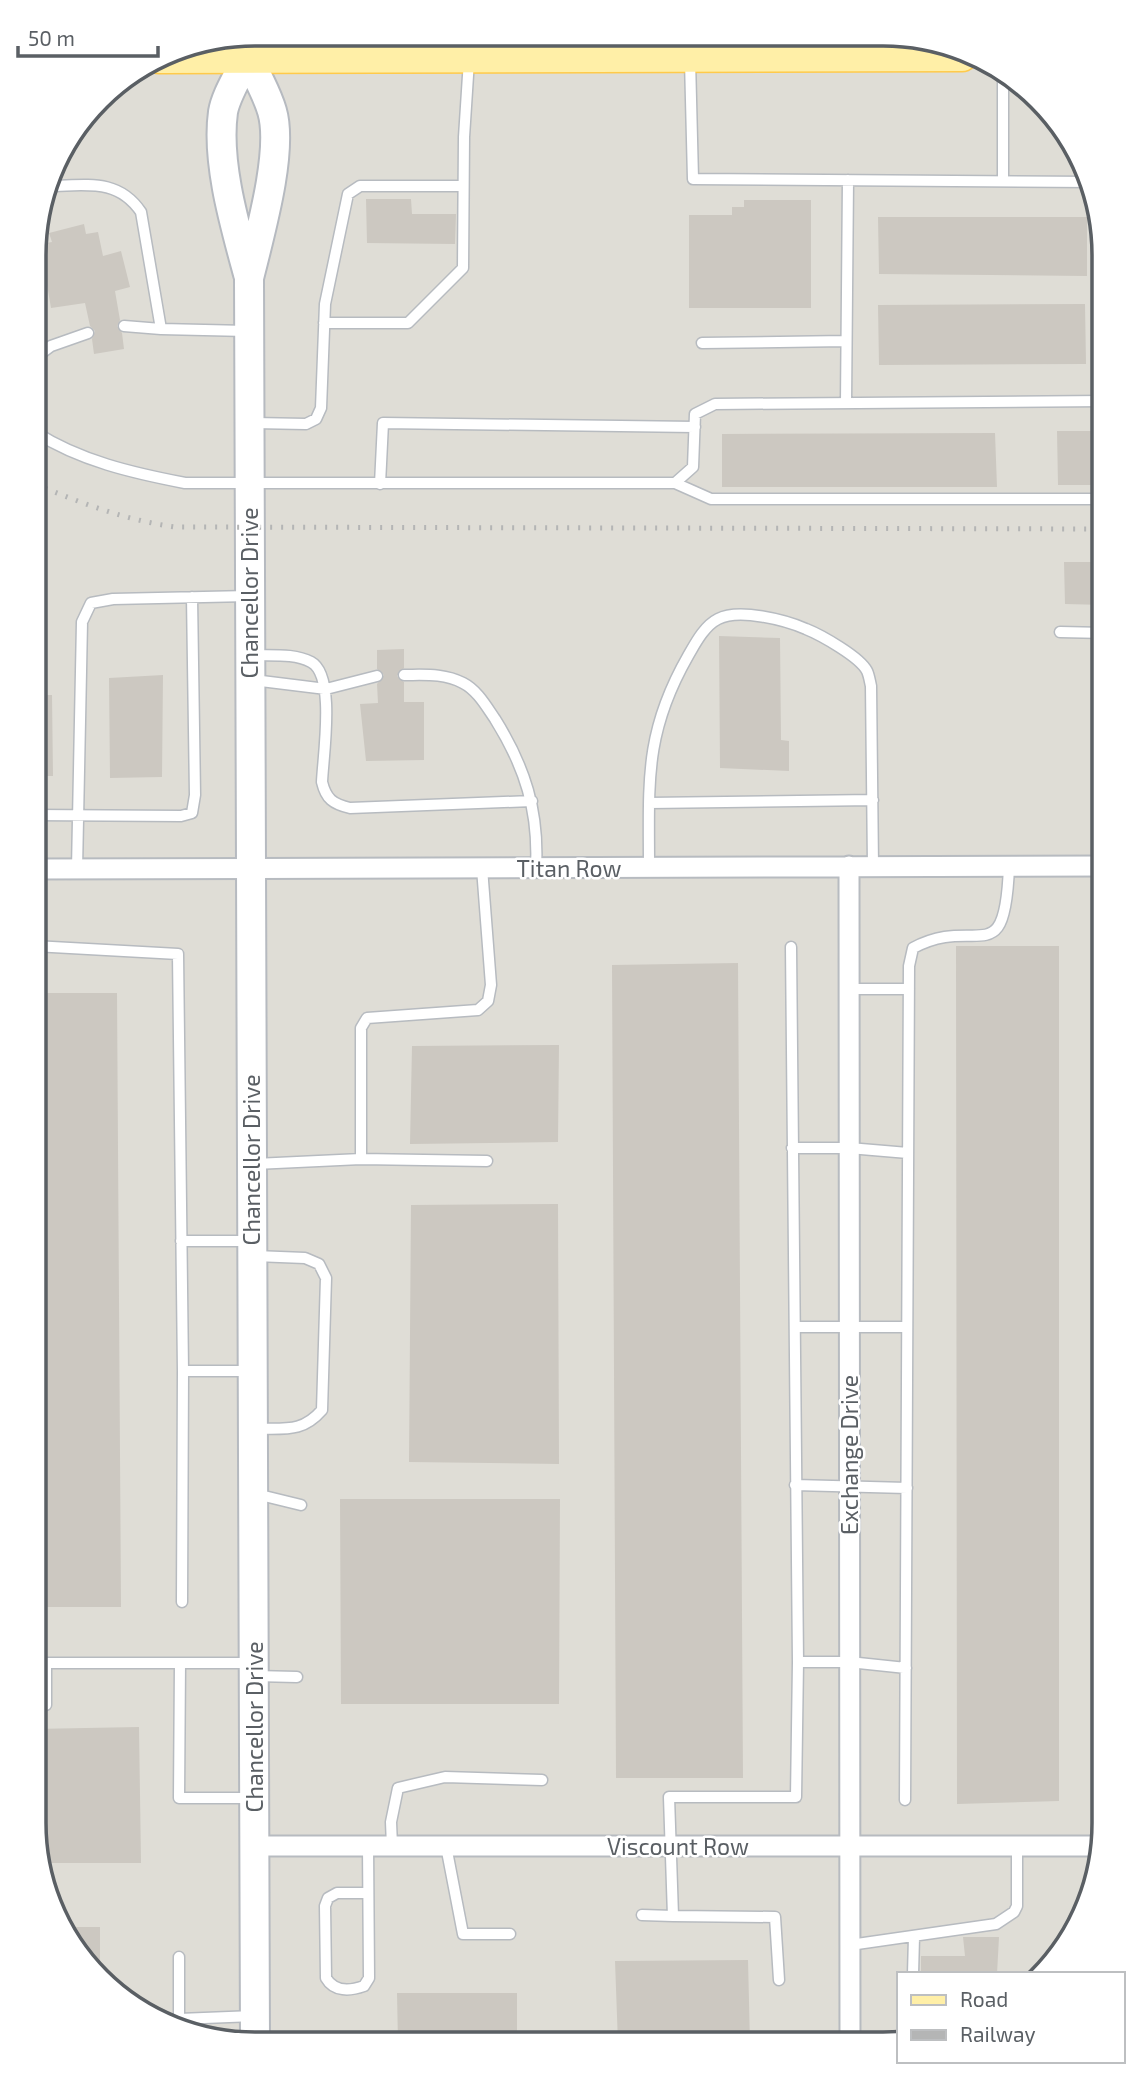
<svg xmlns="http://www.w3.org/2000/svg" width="1138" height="2077" viewBox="0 0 1138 2077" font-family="'Exo 2',sans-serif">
<rect width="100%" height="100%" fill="#efece2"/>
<path fill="#dfddd6" d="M255,33L926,37L1029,88L1093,183L1105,255L1104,1837L1088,1907L1059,1957L1042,1974H898V2041L883,2044L226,2042L157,2021L109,1989L45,1894L33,1822L35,226L56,157L108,89L170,50Z"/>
<path fill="#ccc8c1" d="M366,199H411L412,214H456L455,244L367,243Z
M744,200H811V308H689V215H732V207H744Z
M878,217H1087V276L879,274Z
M84,224L86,234L98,232L103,256L121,251L130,287L115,291L120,320L117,326L122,333L124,349L94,354L92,339L95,331L90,326L85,303L51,308L40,244L52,242L49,233Z
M1085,304L1086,364L879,365L878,305Z
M1057,431H1105V485H1058Z
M995,433L997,487H722V434Z
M1064,562H1105V605L1065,604Z
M719,636L780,638L781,740L789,741V771L720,768Z
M404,649V668L397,676L404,682V702H424V760L366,761L360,704L378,703L377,684L384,675L377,669V650Z
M163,675L162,777L110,778L109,678Z
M35,695H52L53,776H34Z
M956,946H1059V1801L957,1804Z
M738,963L743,1778H616L612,965Z
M34,993H117L121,1607H33Z
M559,1045L558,1142L410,1144L412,1046Z
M558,1204L559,1464L409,1462L411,1205Z
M340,1499H560L559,1704H341Z
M139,1727L141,1863H40L33,1822V1729Z
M67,1927H100V1976L90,1961Z
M963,1937H999L997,1974H921V1956H965Z
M748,1960L750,2043H618L615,1961Z
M397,1993H517V2043L398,2042Z"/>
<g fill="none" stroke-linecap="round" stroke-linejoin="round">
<g stroke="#b7bbc0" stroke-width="13">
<path id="lane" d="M690,60L693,179L1092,182
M1003,75V181
M47,186C85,186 117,177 141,212L161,329L247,331
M324,323H408L463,268L464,137L469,60
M124,326L161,329
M702,343L846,341
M35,358L51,346L88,333
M846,403L848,180
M253,423L306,424L316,419L321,408L325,304L348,194L360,186H463
M35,432C80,461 133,473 185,483H675L693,467L695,414L715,404L1105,401
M675,483L711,499H1105
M380,484L383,423L695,427
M1060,632L1105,633
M252,655C271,656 294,653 311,662C336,675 323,756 322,782C326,799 333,804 350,808L532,801
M404,675C424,675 444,673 463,683C477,690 486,706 495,719C525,767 539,811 536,868
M253,680L326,689L377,676
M649,803L873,800
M34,815L181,816L192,813L195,795L192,597
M649,867C649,782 644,733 688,656C695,644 704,626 718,619C739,608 785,620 806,629C821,635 860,657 867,671C869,675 870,682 871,686L873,866
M77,869L82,622L91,603L113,599L249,596
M34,946L178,954L183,1371H251
M849,989H909
M792,1148H849L908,1153
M361,1159V1028L367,1018L478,1010L488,1001L491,985L482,868
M255,1164L361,1159L487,1161
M181,1241H251
M255,1256L305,1258L319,1264L326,1278L322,1410C302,1433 285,1428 256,1429
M795,1327H907
M795,1485L907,1488
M256,1494L301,1505
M182,1602L183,1371
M798,1662H849L906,1668
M33,1663H180
M252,1663H180L179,1798H254
M255,1676L297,1677
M33,1705H46V1663
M905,1800L909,966L913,948C978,913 1005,976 1009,866
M392,1846L391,1822L398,1788L445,1777L542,1780
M446,1846L463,1934H510
M367,1893H337L328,1898L325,1906L326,1978C334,1992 350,1991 364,1986L369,1978L368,1846
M642,1915L673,1916
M850,1945L996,1924L1014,1912L1017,1906V1846
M179,1957V2028
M913,1974L914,1937
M779,1980L775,1917L673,1916L669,1797H796L798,1662L791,947
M179,2019L254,2016"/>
</g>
<g stroke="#b7bbc0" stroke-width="23">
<path id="street" d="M849,866L850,2044
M34,869L1105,866
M254,1846H1102"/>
</g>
<g stroke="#b6bac0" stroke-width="32">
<path id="secondary" d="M247,35C248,69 263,81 272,111C284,151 259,237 249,278L255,2042
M247,57C240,74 226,94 223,112C216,162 235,226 248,274"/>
</g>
<g stroke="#ffca4b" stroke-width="35">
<path id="primary" d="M159,57L962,55"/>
</g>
<use href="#lane" stroke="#fff" stroke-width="10"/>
<use href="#street" stroke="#fff" stroke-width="19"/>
<use href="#secondary" stroke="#fff" stroke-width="28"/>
<use href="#primary" stroke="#ffefa7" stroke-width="32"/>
<path stroke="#b4b5b5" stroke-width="5" stroke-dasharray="2 9" stroke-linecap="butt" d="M35,484C81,503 125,520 175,527L1105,529"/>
</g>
<g text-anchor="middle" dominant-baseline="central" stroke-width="5" stroke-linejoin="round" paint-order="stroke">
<g font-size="23" fill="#5a5f64" stroke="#fff">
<text transform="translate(249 593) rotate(-90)">Chancellor Drive</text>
<text x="569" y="868">Titan Row</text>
<text transform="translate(251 1160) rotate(-90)">Chancellor Drive</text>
<text transform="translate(849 1455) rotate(-90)">Exchange Drive</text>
<text transform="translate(254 1727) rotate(-90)">Chancellor Drive</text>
<text x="678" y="1846">Viscount Row</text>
</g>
</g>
<path d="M0 0H1138V2077H0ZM255 46H883A209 209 0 0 1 1092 255V1823A209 209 0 0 1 883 2032H255A209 209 0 0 1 46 1823V255A209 209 0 0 1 255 46Z" fill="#fff" fill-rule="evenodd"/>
<path fill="none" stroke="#5a5f64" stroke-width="3.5" d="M255 46H883A209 209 0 0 1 1092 255V1823A209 209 0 0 1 883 2032H255A209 209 0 0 1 46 1823V255A209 209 0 0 1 255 46Z"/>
<rect x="897" y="1972" width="228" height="91" fill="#ffffff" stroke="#bdbfc1" stroke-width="2"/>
<rect x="911" y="1995" width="35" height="10" fill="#ffefa7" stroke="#bdbfc1" stroke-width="2"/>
<text x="960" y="2007" font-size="21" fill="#5a5f64">Road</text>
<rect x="911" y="2030" width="35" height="10" fill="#b4b5b5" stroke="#bdbfc1" stroke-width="2"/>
<text x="960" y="2042" font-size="21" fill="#5a5f64">Railway</text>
<path d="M18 46v10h140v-10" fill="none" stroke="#5a5f64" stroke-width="3.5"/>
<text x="28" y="46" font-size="21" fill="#5a5f64" stroke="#ffffff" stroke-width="5" paint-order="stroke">50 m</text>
</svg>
